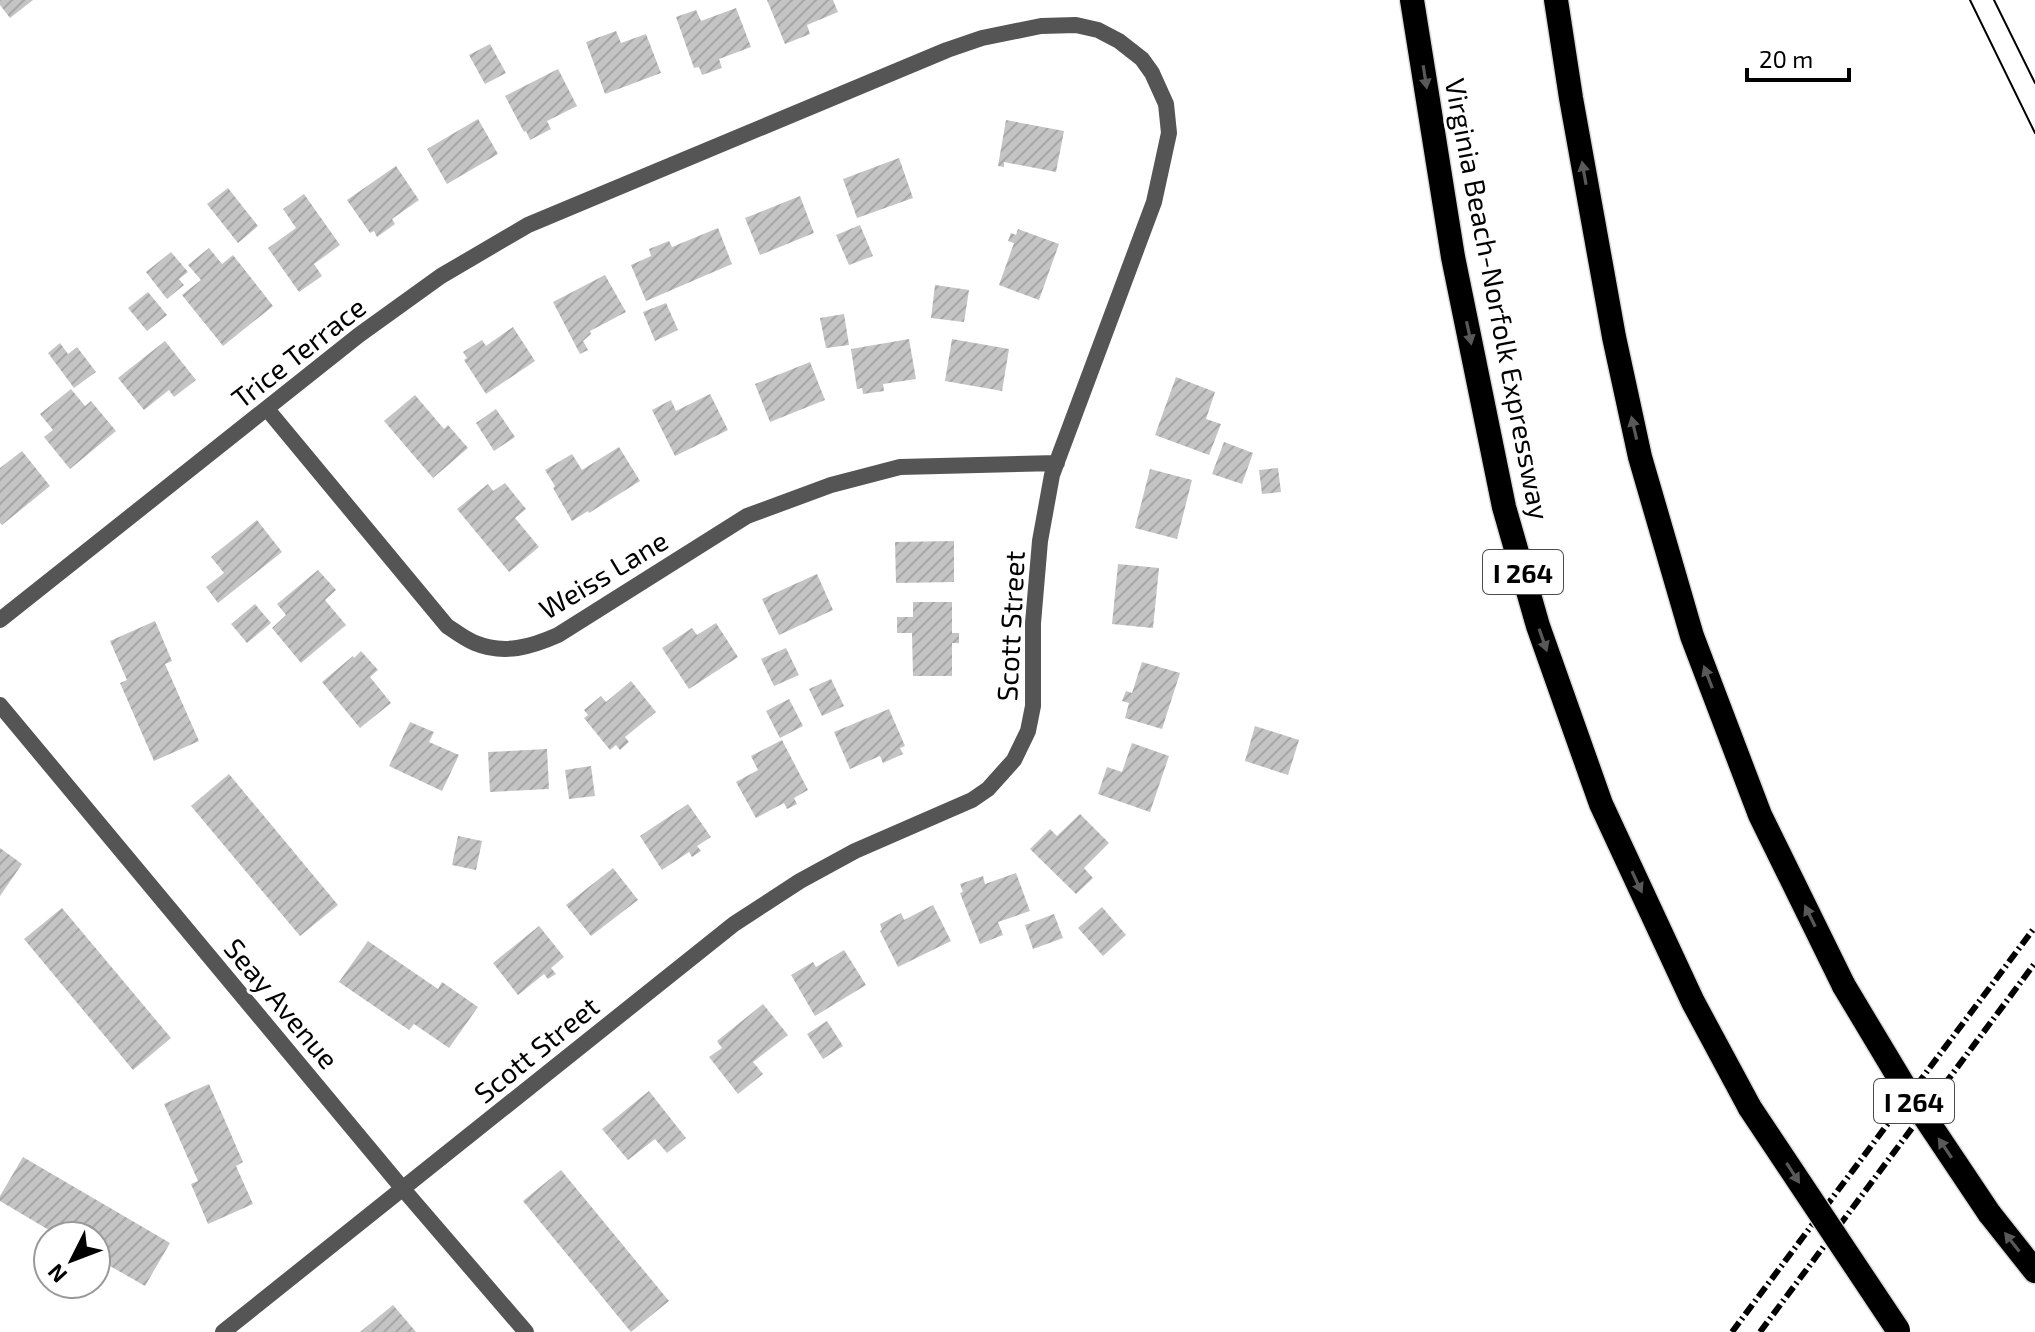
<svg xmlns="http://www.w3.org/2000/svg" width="2035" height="1332" viewBox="0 0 2035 1332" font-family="'Exo 2',sans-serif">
<defs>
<pattern id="building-hatch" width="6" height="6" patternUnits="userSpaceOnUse" patternTransform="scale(2)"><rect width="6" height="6" fill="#c4c4c4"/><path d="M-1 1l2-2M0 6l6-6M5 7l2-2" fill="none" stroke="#a7a7a7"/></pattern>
</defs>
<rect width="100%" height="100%" fill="#fff"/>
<path fill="url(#building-hatch)" d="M0,0H33L10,18L0,5Z
M767,0H833L838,12L807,25L810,34L785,44Z
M736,8L751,47L719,59L722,68L702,75L699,67L694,68L676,17L696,10L701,21Z
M616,31L621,43L646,34L661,73L605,94L586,42Z
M490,44L506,73L485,84L469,55Z
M558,69L577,106L547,121L551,129L530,140L526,131L524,132L505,96Z
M478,119L498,154L447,184L427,149Z
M1006,120L1064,131L1056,172L1004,162V167L998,166Z
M899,158L913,198L857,218L843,179Z
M396,166L419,200L392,219L395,224L377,237L374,231L370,233L347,200Z
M228,188L258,226L238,243L207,204Z
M304,194L340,245L314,264L322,276L299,292L268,248L296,228L283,209Z
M800,196L814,233L760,255L745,218Z
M860,225L873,256L849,265L836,235Z
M718,228L732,264L646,301L631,265L651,256L649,249L669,241L672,247Z
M1018,229L1059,244L1039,300L999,285L1014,243L1008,241L1011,233L1016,235Z
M209,248L222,264L233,255L273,306L223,346L182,295L201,280L188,265Z
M171,252L188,272L179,279L184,285L167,299L146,272Z
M605,275L626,312L590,331L591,334L583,341L588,350L580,354L553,302Z
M935,285L969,290L964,322L931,318Z
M148,292L167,315L147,331L128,308Z
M666,303L678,330L655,341L643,312Z
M844,314L849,345L826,348L820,318Z
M513,327L535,361L486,394L464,360L467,358L463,352L482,340L486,346Z
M909,339L916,379L883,384L884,391L863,394L862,388L857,389L851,349Z
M952,339L1009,349L1002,391L945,381Z
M165,341L196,380L174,397L169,390L144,410L118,378Z
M60,343L68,354L77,347L96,372L74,388L48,353Z
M810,362L825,400L770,422L755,384Z
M1176,377L1215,392L1206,419L1221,424L1209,455L1155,435Z
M71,389L85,406L91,401L116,431L70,469L44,437L53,430L40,414Z
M710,394L728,430L675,456L652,410L671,400L676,411Z
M415,395L444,429L448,425L468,448L433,478L384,421Z
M496,409L515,437L494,451L476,423Z
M1224,442L1253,453L1242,484L1212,474Z
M619,447L640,481L589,513L588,511L572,521L553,488L555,486L545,470L572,454L582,470Z
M22,451L50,486L2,525L0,523V468Z
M1278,468L1281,492L1262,494L1259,470Z
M1150,469L1192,480L1177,539L1135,528Z
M505,483L526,509L515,518L539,547L509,572L457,509L488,484L493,491Z
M257,520L282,552L218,603L206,587L224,573L211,557Z
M954,541V582L896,583L895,542Z
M1118,564L1159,568L1153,628L1112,624Z
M318,570L336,590L325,600L346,625L301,663L272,628L286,615L277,604Z
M817,574L833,610L779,635L762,599Z
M913,602H952V633H959V643H952V676H913L912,633H897V617H913Z
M255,604L271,623L247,643L231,624Z
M155,621L172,661L165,664L199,741L154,761L120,683L127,680L110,641Z
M716,623L738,657L689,689L662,648L692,628L697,635Z
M786,648L799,675L774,686L761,659Z
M361,651L378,670L370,677L391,703L360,728L322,682L353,656L354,658Z
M1142,662L1180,673L1162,729L1125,718L1129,703L1122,701L1126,691L1132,693Z
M831,679L844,706L822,716L809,689Z
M631,681L656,712L625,737L629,742L620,750L616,745L610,750L584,718L588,715L584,710L601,696L606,702Z
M789,699L803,726L780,738L766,711Z
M889,709L905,746L900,748L903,754L883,763L880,756L850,769L834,732Z
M410,722L434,732L429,742L459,755L442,791L389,766Z
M1255,726L1299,740L1288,775L1245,761Z
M782,740L808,790L794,798L797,804L787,809L784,803L756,818L736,782L758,770L751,756Z
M1132,743L1169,756L1150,812L1098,794L1107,767L1122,772Z
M547,749L549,789L490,792L488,752Z
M591,766L595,796L569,799L565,770Z
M229,774L338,905L300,936L191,806Z
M688,804L711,837L697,846L701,851L692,857L689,852L662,870L640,836Z
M1080,814L1109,843L1084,868L1093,878L1076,894L1030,849L1050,829L1057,836Z
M458,836L482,841L476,870L452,865Z
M0,848L22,864L0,896Z
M613,868L638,900L591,936L566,905Z
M1016,873L1030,911L998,922L1003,935L980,944L960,893L963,892L960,884L983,876L985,884Z
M933,905L951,941L898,967L880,931L882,930L880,924L901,913L904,920Z
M1102,907L1126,935L1103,956L1078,928Z
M62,908L171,1038L133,1070L24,939Z
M1054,914L1063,938L1033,949L1025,925Z
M539,926L564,957L551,968L556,974L548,979L544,974L518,995L493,963Z
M368,941L438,989L442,982L478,1007L449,1048L414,1024L409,1030L339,982Z
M844,950L866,985L815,1016L791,975L813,962L816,967Z
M763,1004L788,1035L753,1062L763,1074L738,1094L709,1057L722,1048L717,1041Z
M827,1021L843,1046L823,1059L807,1034Z
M209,1084L243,1162L236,1166L253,1204L208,1224L191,1184L198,1181L164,1104Z
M649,1091L686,1138L667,1153L655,1139L628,1160L602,1129Z
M23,1157L170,1243L145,1286L96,1258V1236H59L0,1201V1196Z
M561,1170L669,1301L631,1332L523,1201Z
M393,1305L416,1332H360Z"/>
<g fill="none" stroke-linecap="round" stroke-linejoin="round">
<g stroke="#dbdbdb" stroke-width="27">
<path id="motorway" d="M1412,0L1453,257L1504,507L1538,626L1601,804L1693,1002L1750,1108
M1556,0L1571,98L1614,337L1640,457L1692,636L1760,815L1844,986
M1989,1213L2035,1271"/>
</g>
<path stroke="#555" stroke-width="16" d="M267,409L447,626C456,632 465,639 475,643C504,655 531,647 558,635L747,516L831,485L900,467L1057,463
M0,620L359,335L441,276L528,225L947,50L982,38L1041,26L1076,25L1098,30L1119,41L1142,59L1152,73L1166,104L1169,133L1154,202L1052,475L1040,541L1033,623V706L1028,731L1014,760L988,789L972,800L855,851L800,881L734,924L223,1332
M0,705L403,1189L526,1332"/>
<use href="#motorway" stroke="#000" stroke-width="24"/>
<path stroke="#000" stroke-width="2" d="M1970,0L2035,133
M1994,0L2035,83"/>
<path stroke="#000" stroke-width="6" stroke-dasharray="12 4 2 4" stroke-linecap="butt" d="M1732,1332L2035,927
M1760,1332L2035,963"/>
<g stroke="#dbdbdb" stroke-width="27" stroke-linecap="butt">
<path id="motorway-bridge" d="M1844,986L1904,1086L1989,1213
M1750,1108L1898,1330"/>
</g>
<use href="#motorway-bridge" stroke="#000" stroke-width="24"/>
</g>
<defs><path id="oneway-solid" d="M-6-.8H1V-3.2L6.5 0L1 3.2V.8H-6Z" transform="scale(2)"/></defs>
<g fill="#595959">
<use href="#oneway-solid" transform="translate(1425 77) rotate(81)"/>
<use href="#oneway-solid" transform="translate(1584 173) rotate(-100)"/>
<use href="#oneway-solid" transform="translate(1469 333) rotate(78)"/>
<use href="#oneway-solid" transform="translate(1634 428) rotate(-103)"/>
<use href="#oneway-solid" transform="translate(1543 640) rotate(71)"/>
<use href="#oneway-solid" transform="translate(1708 677) rotate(-111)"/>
<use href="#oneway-solid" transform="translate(1637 882) rotate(65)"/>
<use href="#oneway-solid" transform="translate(1810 916) rotate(-116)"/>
<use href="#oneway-solid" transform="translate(1945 1148) rotate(-124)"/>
<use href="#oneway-solid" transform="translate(1793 1173) rotate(57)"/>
<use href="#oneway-solid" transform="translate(2012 1242) rotate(-128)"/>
</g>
<g text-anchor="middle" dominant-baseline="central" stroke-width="6" stroke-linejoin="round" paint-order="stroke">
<g fill="#fff" stroke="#4c4c4c" stroke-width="2">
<rect x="1483" y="550" width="80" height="44" rx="6"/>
<rect x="1874" y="1079" width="80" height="44" rx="6"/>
</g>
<g font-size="26" font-weight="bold" fill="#000">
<text x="1523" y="572">I 264</text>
<text x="1914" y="1101">I 264</text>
</g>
<g font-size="28" fill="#000" stroke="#fff">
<text transform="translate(1498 299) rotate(79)">Virginia Beach-Norfolk Expressway</text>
<text transform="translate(298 352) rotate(-38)">Trice Terrace</text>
<text transform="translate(603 574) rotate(-31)">Weiss Lane</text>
<text transform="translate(1010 626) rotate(-87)">Scott Street</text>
<text transform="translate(282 1003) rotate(50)">Seay Avenue</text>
<text transform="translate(536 1049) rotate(-39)">Scott Street</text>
</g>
</g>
<g transform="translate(72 1260) rotate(228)"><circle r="38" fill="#ffffff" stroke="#999999" stroke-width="2"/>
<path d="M0-6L14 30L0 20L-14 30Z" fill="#000000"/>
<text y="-12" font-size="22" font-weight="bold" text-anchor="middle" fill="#000000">N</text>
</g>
<path d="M1747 68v12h102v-12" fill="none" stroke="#000000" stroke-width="4"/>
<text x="1759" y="68" font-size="24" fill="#000000" stroke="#ffffff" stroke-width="6" paint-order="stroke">20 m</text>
</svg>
